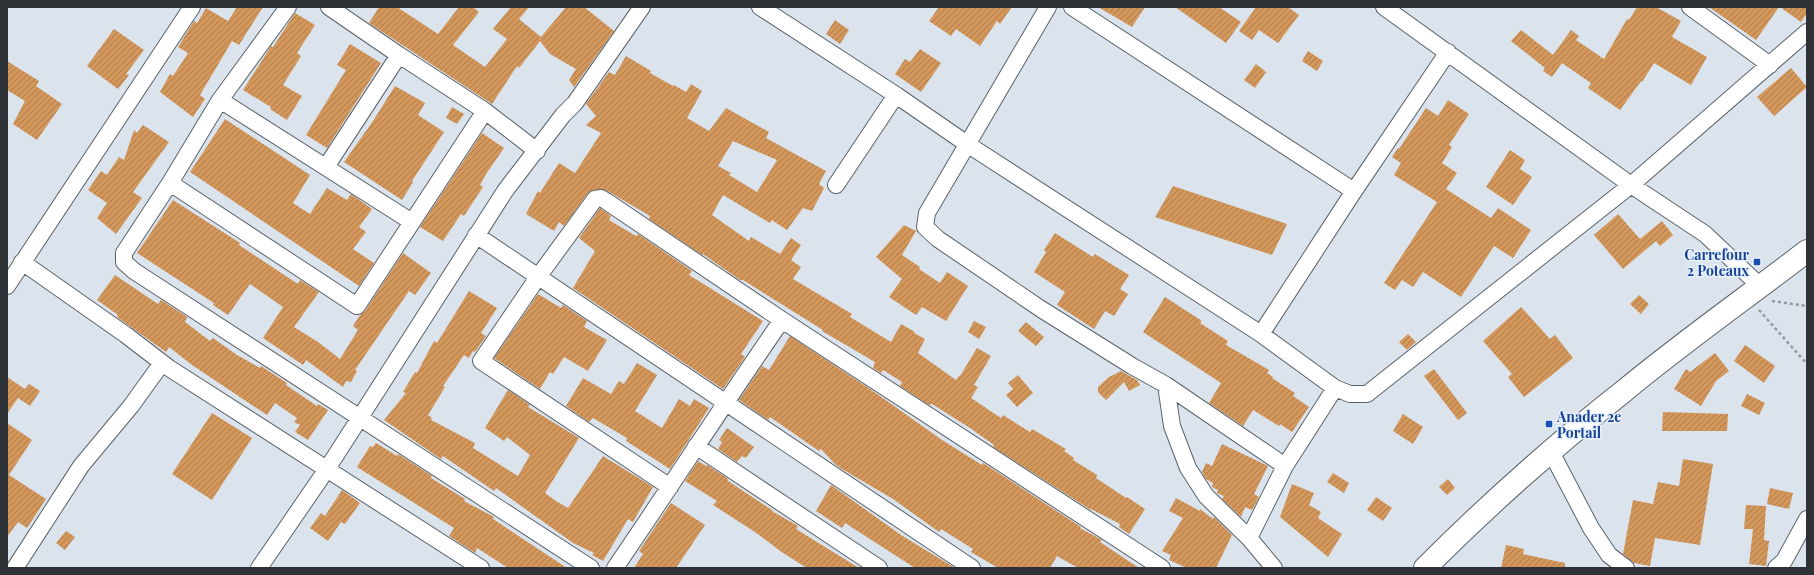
<svg xmlns="http://www.w3.org/2000/svg" width="1814" height="575" viewBox="0 0 1814 575" font-family="'Playfair Display',serif">
<defs>
<pattern id="building-hatch" width="6" height="6" patternUnits="userSpaceOnUse"><rect width="6" height="6" fill="#d3975c"/><path d="M-1 1l2-2M0 6l6-6M5 7l2-2" fill="none" stroke="#ac7c4d"/></pattern>
</defs>
<rect width="100%" height="100%" fill="#dbe4ed"/>
<path fill="url(#building-hatch)" fill-rule="evenodd" d="M237,7H263L239,45L232,41L200,95L205,99L193,117L160,92L170,74L173,76L188,53L178,47L194,21L197,23L206,8L228,21Z
M379,7H397L438,34L459,7H473L479,12L453,45L485,67L507,39L493,29L511,7H529L519,19L541,37L566,7H584L614,31L574,87L569,80L576,69L550,54L540,41L519,68L517,66L492,104L369,23Z
M939,7H1012L1000,24L997,21L980,46L956,29L951,36L929,21Z
M1098,7H1145L1132,27Z
M1175,7H1219L1241,22L1226,43Z
M1256,7H1288L1299,15L1278,43L1259,30L1252,40L1239,31Z
M1637,7H1656L1681,21L1672,37L1707,57L1691,85L1654,63L1642,82L1641,81L1620,110L1588,88L1591,83L1562,63L1552,77L1543,71L1545,68L1511,41L1521,30L1553,55L1571,30L1579,36L1576,40L1604,59L1627,19L1629,20Z
M1709,7H1779L1756,40Z
M1780,7H1807V13L1801,22Z
M295,13L315,25L297,53L301,56L283,85L302,96L287,120L270,109L271,107L243,90L268,51L271,46L273,47Z
M835,20L849,30L840,44L826,34Z
M114,29L144,50L126,74L129,75L118,89L87,66Z
M350,44L381,63L327,148L306,135L346,70L337,65Z
M920,49L941,63L921,92L895,74L905,59L910,62Z
M1308,51L1323,61L1317,71L1302,61Z
M626,56L651,71L650,73L673,86L674,85L686,92L691,84L702,91L687,118L709,131L726,108L769,132L766,138L826,171L819,184L824,188L812,211L803,208L787,230L772,220L770,223L723,195L712,215L749,241L751,237L780,254L791,238L801,245L791,260L801,267L793,279L852,314L850,317L891,342L901,324L915,332L914,333L925,339L918,353L956,380L959,376H960L977,348L991,356L974,385L978,387L971,398L1001,418L1003,415L1030,432L1032,429L1066,449L1064,451L1074,458L1073,460L1097,475L1096,478L1126,498L1127,497L1145,509L1129,534L1119,527L1120,524L1091,509V510L993,447L994,445L970,428L932,404L929,405L900,386L902,382L883,370L881,373L873,368L875,362L822,331L823,330L743,280H740L703,254L702,255L649,219L650,216L606,190H593L588,193L564,226L559,222L554,231L526,214L538,191L540,193L559,163L575,173L601,133L586,125L596,116L586,104L609,72L615,75ZM733,141L777,160L757,192L729,175L731,173L718,166Z
M7,61L39,81L36,86L62,104L37,140L13,124L25,101L7,90Z
M1256,64L1266,72L1255,88L1244,80Z
M1791,68L1807,87L1774,116L1757,97Z
M395,86L425,103L418,115L444,132L412,181L413,182L402,200L344,162L373,121Z
M1448,100L1469,114L1449,145L1452,147L1442,163L1457,173L1446,189L1491,218L1498,208L1531,230L1513,258L1494,246L1461,297L1423,272L1413,287L1402,280L1395,290L1384,283L1437,202L1394,175L1401,163L1392,157L1398,148L1399,149L1426,108L1438,116Z
M452,107L464,114L457,124L446,118Z
M225,119L310,175L293,203L310,214L327,188L347,200L351,194L372,209L359,227L366,232L353,249L374,263L359,286L190,172Z
M143,125L169,142L133,192L142,198L116,234L97,218L107,203L88,190L101,171L107,175L119,157L124,160L134,130L137,133Z
M482,133L504,148L486,174L480,185L483,187L464,216L461,214L443,241L420,227Z
M1510,150L1525,160L1520,169L1532,177L1513,205L1486,187Z
M1173,186L1287,224L1272,255L1155,217Z
M173,200L240,243L239,245L298,284L300,280L319,292L294,327L318,342L340,359L358,330L353,326L360,315L365,311L403,253L431,273L415,295L409,291L355,370L357,371L351,382L346,381L343,387L306,360L303,365L263,338L283,307L250,284L228,315L213,305L214,303L137,253Z
M600,208L611,216L609,220L636,236L638,234L692,271L689,275L763,321L741,354L745,357L723,389L573,288L595,251L579,238Z
M1618,214L1640,239L1662,221L1673,235L1660,246L1656,241L1623,269L1594,235Z
M904,225L916,231L902,255L920,267L919,269L940,283L947,272L968,286L946,321L922,307L916,315L889,297L902,279L876,257Z
M1055,233L1093,257L1095,254L1129,275L1120,289L1128,294L1114,316L1105,311L1094,329L1057,305L1065,292L1034,272L1046,252L1044,250Z
M115,275L158,304L161,300L187,317L185,322L210,341L213,338L237,355L260,368L261,366L287,383L286,385L317,406L318,404L328,410L308,440L295,432L300,425L294,422L297,418L275,403L267,415L192,365L169,347L166,352L117,317L118,315L97,300Z
M469,291L497,308L481,333L486,336L475,352L473,351L469,358L464,355L443,386L445,387L428,415L432,418L431,420L475,443L473,448L518,476L530,455L507,437L504,441L485,428L508,390L530,405L528,407L579,438L545,493L556,501L568,508L603,456L653,487L633,522L628,519L603,561L592,555L594,553L573,543L496,488L494,491L443,456L441,459L384,420L406,393L403,392L415,372L417,373L434,341L437,343Z
M538,294L561,308L563,305L587,321L584,327L607,340L588,371L564,357L553,374L550,372L540,389L494,358Z
M1639,295L1649,304L1641,314L1630,304Z
M1165,297L1202,321L1200,323L1228,341L1226,345L1269,370L1267,373L1273,377L1272,378L1295,393L1293,396L1309,407L1292,432L1280,424L1279,426L1253,410L1243,426L1209,403L1221,383L1143,332Z
M1521,307L1550,339L1555,335L1573,358L1524,397L1508,377L1512,374L1483,341Z
M974,321L986,327L979,339L968,332Z
M1026,322L1044,337L1036,346L1018,331Z
M1408,334L1416,342L1407,350L1399,342Z
M790,336L870,389L942,440L982,465L983,463L1081,527L1080,528L1102,540L1100,542L1139,568H1078L1057,556L1050,568H998L971,552L973,549L941,529L939,532L893,499L842,469L835,464L821,449L819,451L770,417L768,420L739,400L762,366L769,370Z
M1745,345L1775,366L1764,383L1734,361Z
M1715,353L1729,371L1716,381L1701,406L1674,389L1686,369L1690,372Z
M637,363L657,375L635,411L662,428L679,399L690,406L694,399L709,408L670,469L626,441L627,438L593,418L589,422L566,406L583,378L611,394L619,381L624,384Z
M1434,369L1467,413L1458,420L1424,376Z
M1121,371L1137,380L1140,385L1129,391L1124,382L1106,400L1098,392V387L1109,377Z
M1018,375L1033,393L1017,407L1006,395L1013,389L1008,383Z
M7,377L25,389L29,384L40,391L30,406L18,398L7,414Z
M1747,394L1765,403L1759,415L1741,406Z
M1663,412L1728,414L1727,431H1662Z
M212,413L252,438L212,500L172,474Z
M1403,414L1423,427L1413,444L1393,431Z
M7,423L32,440L9,475L46,499L27,528L18,522L7,537Z
M727,428L754,447L746,458L742,456L737,462L718,449L722,442L719,440Z
M376,443L397,456L398,454L432,476L431,478L465,499L464,501L494,517L493,519L567,568H508L477,548L475,553L449,536L454,528L357,467L370,446L373,447Z
M1222,444L1268,466L1254,494L1259,497L1252,510L1245,507L1241,517L1222,499L1224,496L1217,493L1218,490L1212,487L1213,483L1206,479L1202,472L1206,463L1212,466Z
M1683,459L1713,464L1700,545L1655,538L1650,566L1634,563L1623,554L1633,500L1653,504L1658,482L1679,486Z
M698,461L706,466L707,465L727,478L728,481L772,510V511L798,526L796,529L859,568H807L783,553L755,532L713,505L717,501L685,481Z
M1333,473L1349,483L1344,493L1327,482Z
M1448,479L1455,488L1447,495L1439,487Z
M1292,484L1314,493L1309,505L1321,512L1318,518L1342,534L1328,557L1280,517Z
M831,485L901,535L955,568H915L845,523L842,528L816,511Z
M1770,488L1793,493L1789,509L1767,504Z
M342,490L360,503L345,524L341,522L328,541L310,528L321,513L325,516Z
M1376,497L1392,508L1383,521L1367,510Z
M1176,498L1200,511V509L1213,519L1214,517L1232,535L1216,568H1187L1169,560L1171,555L1162,551L1183,518L1169,511Z
M671,503L705,525L676,568H634L643,554L639,551Z
M1746,505L1766,506L1764,540L1769,541L1766,566L1749,564L1753,529H1744Z
M66,531L75,537L65,550L56,543Z
M1506,545L1524,549L1523,554L1565,563V568H1501Z"/>
<g fill="none" stroke-linecap="round" stroke-linejoin="round">
<g stroke="#5a6269" stroke-width="18">
<path id="street" d="M288,7L220,100L170,183L124,253V262L134,271L591,568
M329,7L399,55L485,111L537,151
M760,7L896,95L967,144L1261,334L1335,388L1350,394H1367L1631,185L1807,32
M1048,7L927,213L925,227L938,239L1041,309L1132,366L1166,385L1285,466
M1072,7L1354,191
M1384,7L1631,185L1705,234L1761,287
M1690,7L1770,65
M220,100L412,222
M326,167L399,55
M170,183L357,306L485,111
M836,185L896,95
M476,235L972,568
M22,262L126,335L169,368L481,568
M7,286L192,7
M1261,334L1354,191L1448,52
M1166,385L1172,426L1188,468L1206,496L1249,538L1274,568
M696,446L879,568
M1551,452L1591,528L1609,555L1626,568
M670,487L481,361L538,277L595,199L601,198L606,201L782,320L1162,568
M1249,538L1285,466L1335,388
M15,568L81,466L131,406L162,363
M259,568L327,469L505,191L563,115L575,103L642,7
M615,568C671,486 725,402 782,320
M1776,568L1784,561L1807,519"/>
</g>
<g stroke="#5a6269" stroke-width="24">
<path id="secondary" d="M1425,568C1488,505 1554,446 1624,391C1683,342 1746,298 1807,251"/>
</g>
<path stroke="#9299a0" stroke-width="2.5" stroke-dasharray="3 3" stroke-linecap="butt" d="M1772,301L1807,306
M1759,310L1807,364"/>
<use href="#street" stroke="#fff" stroke-width="16"/>
<use href="#secondary" stroke="#fff" stroke-width="22"/>
</g>
<g fill="#1a4fb4" stroke="#e8f1fa" stroke-width="1.5">
<rect x="1753" y="258" width="8" height="8" rx="2"/>
<rect x="1545" y="420" width="8" height="8" rx="2"/>
</g>
<g text-anchor="middle" dominant-baseline="central" stroke-width="3" stroke-linejoin="round" paint-order="stroke">
<g font-size="14" font-weight="bold" fill="#164399" stroke="#e8f1fa" text-anchor="end">
<text x="1749" y="254">Carrefour<tspan x="1749" dy="16">2 Poteaux</tspan></text>
<text x="1557" y="416" text-anchor="start">Anader 2e<tspan x="1557" dy="16">Portail</tspan></text>
</g>
</g>
<rect width="1814" height="575" fill="none" stroke="#2e3135" stroke-width="16"/>
</svg>
